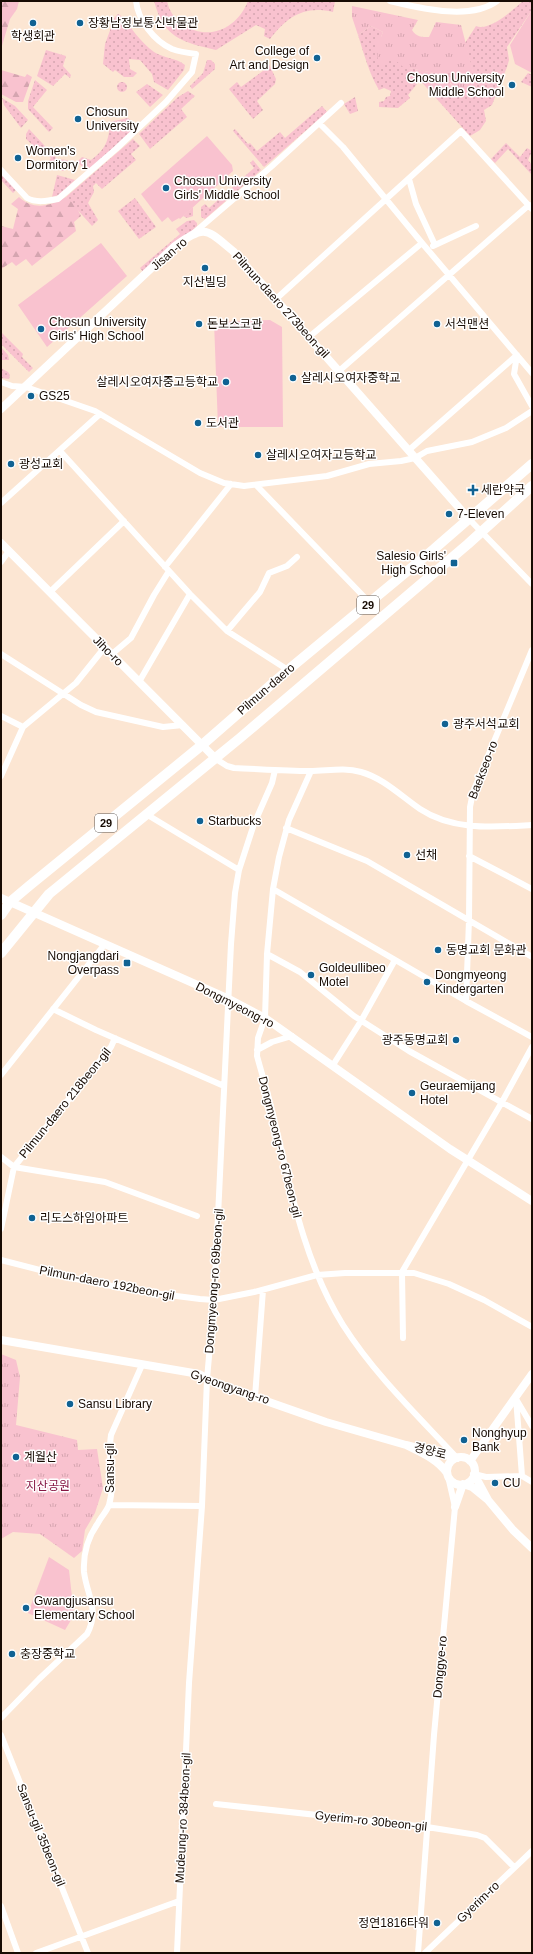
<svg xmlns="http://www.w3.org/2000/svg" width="533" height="1954" viewBox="0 0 533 1954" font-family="Helvetica,'Noto Sans KR',sans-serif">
<defs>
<pattern id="grass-dots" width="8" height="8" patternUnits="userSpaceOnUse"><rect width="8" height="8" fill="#f9c2cf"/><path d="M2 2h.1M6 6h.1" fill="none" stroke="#d5a5b0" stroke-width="1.8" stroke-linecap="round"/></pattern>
<pattern id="forest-firs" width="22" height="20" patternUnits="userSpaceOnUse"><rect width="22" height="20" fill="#f9c2cf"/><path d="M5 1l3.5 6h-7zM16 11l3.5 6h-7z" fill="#d5a5b0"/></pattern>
<pattern id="park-tufts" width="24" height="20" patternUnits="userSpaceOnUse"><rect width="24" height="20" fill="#f9c2cf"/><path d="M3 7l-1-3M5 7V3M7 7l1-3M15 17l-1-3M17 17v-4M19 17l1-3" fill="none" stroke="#d5a5b0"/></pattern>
</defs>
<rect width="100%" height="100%" fill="#fce6d3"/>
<path fill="url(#grass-dots)" d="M154,1H167C169,11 174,18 182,24C208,42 237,29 248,1H335L333,12C304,5 287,17 270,39L264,36L265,29L256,25L216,50C182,42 164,38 154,1Z
M523,1H532V10L507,47L509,60L507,67L492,105L484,110L486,121L480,130L470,136L417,77L414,80L417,84L408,95L410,98L398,108L379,107V102L384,101L386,97L390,96L391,91L384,88L379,90C369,73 364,54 358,35L371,26L383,32L381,37L394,58L409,68L445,75C456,92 456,98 478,91L465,43L476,26C489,32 514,9 523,1Z
M118,14L120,15C131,27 141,43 154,52C163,58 177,58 185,65L184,70L168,90L154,82L152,74L140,60L129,59L130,69L137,73L133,77H124L115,70L113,72L103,64L105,44L115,17Z
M46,50L66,56L63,66L71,75L70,78L65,74L53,86L37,76Z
M207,60H211L215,64V69L192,89L190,86L203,73Z
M267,60L276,79L275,84L257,101L263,110L253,119L229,89L237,82L241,87L267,68L264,63Z
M528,73L532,75V87L521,82Z
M35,80L47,90L33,107L53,128L49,132L28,109V101Z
M117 87a5 5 0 1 1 10 0a5 5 0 1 1-10 0Z
M147,84L163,95L150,107L136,92Z
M188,91L195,96L181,109L187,117L150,149L139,134L178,97Z
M355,97L358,111L350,114L344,104Z
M2,98L15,106L28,120L21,128L4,105Z
M322,106L327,112L264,167L233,131L235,129L248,144L250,143L257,151L280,132L285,138Z
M128,118L136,125L135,128L91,168H84L77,162L82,157L91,160C106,149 109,140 110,122Z
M29,129L57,159L67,160L71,164L70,167L63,171L49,165L48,162L51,158L43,151L41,153L26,139V134Z
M133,139L140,146L131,154L136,160L102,189L96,183L93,186L94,192L88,203L98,220L92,226L66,197Z
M506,143L520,157L527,148L532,151L528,160L532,165V175L508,149L495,163L491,159Z
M253,160L261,170L205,219L201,217V207L205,204L209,208L254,168L250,163Z
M1,174L16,190L13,193L1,180Z
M57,175L75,180L59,195L52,197Z
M135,198L156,227L139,239L118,211Z
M193,207V216L187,218L183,216Z
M194,220L197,223V226L144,273L140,268L180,234L176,229L187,221Z
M1,332L23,354L22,357L33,368L29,372L1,344Z
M1,347L8,355L9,360H1Z
M1,368L8,372L10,375L9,379L1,378Z"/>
<path fill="url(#forest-firs)" d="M1,1H19L17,9L10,19L1,49Z
M1,70L25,77L27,74L32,77L23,102H16L1,94Z
M19,197C34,211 50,206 66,197L76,206L81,216L74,222L76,231L32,266L26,259L16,266L12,262L1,269V226L13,229L18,209L11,204Z"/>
<path fill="url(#park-tufts)" d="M352,6L418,20L412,30C416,37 422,37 429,37L436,22L461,25L478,91L468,96L457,92L445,75L403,67L394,59L379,65L375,43L381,37L383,32L371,26L358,35L352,17Z
M1,1354L16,1360L20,1377L16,1425L77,1440L78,1450L97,1449L103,1488L95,1513L85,1530L82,1551L74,1558L40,1534L13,1532L1,1539Z"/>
<path fill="#f9c2cf" d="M532,10V73L515,64L510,45Z
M207,136L232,165L233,171L180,219L179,218L172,222L168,217L162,222L141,194Z
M101,243L127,276L47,347L18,305Z
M270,320L282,327L283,427H218L214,322Z
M49,1557L69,1570L74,1615L65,1630L28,1613Z"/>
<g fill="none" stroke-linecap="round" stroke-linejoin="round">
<path stroke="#fff" stroke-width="6" d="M390,1C420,8 470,21 497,1
M319,123L343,147L422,243L532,373
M1,170L27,198C36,203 47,201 58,199L116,149L166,102L192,72L196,54C188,53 180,52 172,49C154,41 138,20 136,1
M409,179L416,204L435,245
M195,232L272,166L341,103
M433,246L476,226
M276,299L461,131L532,209
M309,337L422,243
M517,355L514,374L532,406
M339,371L529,205
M1,382L12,386L26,387L95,411L200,473L224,483L244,486L327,476L369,464L401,461L415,458L427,451L472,442L506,428L532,411
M409,450L517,355
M60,451L190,594L227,631L288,670
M257,486L370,603
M1,503L100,414
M469,519L532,584
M1,562L9,551
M165,567L231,484
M50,592L124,521
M227,631L260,592L269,573L287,566L297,557
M1,654L81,705L96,712L163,727L183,725
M112,654L131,638L154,595L169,571
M139,682L190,594
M1,716L23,727
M216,759L227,766L234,768C259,769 284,771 310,771C327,771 344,767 361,772C383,778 401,796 420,809C453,831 494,827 532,825
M311,771L289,820L279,857L273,889L267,954L265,1018L258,1038L257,1056C263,1078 270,1100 275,1123C291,1192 305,1264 343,1325C375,1375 417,1415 457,1458
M1,776L23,727L76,683L105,647
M146,814L239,870
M286,828L367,861L532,957
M469,856L532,889
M273,889L466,1001L532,1037
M267,954L300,972L354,1016L409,1051L532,1119
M466,1001L469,920L470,807L473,792L532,650
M53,1009L96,1030L224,1086
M257,1050L272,1042L292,1036
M333,1065L361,1021L395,960
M1,1075L104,945
M1,1157L14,1167L105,1182L197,1216
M1,1229L14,1167L111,1047L115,1038
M1,1260L71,1278L137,1291L200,1299L214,1300L254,1292L317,1275L345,1273H414L449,1284L484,1300L532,1327
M403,1338L402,1272L502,1102L532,1047
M255,1397L263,1290
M516,1398L522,1476
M516,1399L532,1426
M474,1474L486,1477L522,1476
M522,1476L532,1482
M109,1505L202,1506
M1,1718L39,1679L87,1634C100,1610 87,1596 84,1572C83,1555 88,1537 98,1523C101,1517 107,1511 109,1505C116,1482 107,1457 111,1435L142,1365
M1,1735L88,1953
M216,1804L427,1827L477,1835L485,1838L514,1867
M1,1906L18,1953
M36,1953L179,1901
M177,1953L189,1683L202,1506L207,1379L214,1300L231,944L235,893L239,870L254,824L272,783L275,770
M418,1953L434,1735L455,1507L448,1476
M425,1953L532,1851"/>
<path stroke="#fff" stroke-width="8" d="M1,409L175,246C206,224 206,229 233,251L469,519
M1,543L216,759
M1,898L229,999L265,1018L450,1149L532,1201
M1,1340L199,1374L215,1383L326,1422L406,1445
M447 1471a14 14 0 1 1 28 0a14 14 0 1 1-28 0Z
M470,1461L532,1374
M447,1473C437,1459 422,1453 406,1445L457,1458
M488,1500L513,1530L532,1548
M455,1507L463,1484L472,1487L488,1500L474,1474"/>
<path stroke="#fff" stroke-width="10" d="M1,915L10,902L29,886L202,745L288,670L434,549L532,464
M1,953L49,894L240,738L468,544L532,486"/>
</g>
<g fill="#106293" stroke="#fff" stroke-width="1.5">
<circle cx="33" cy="23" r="4"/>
<circle cx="80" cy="23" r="4"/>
<circle cx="317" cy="58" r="4"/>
<circle cx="512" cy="85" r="4"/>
<circle cx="78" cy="119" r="4"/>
<circle cx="18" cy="158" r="4"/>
<circle cx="166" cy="188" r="4"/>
<circle cx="205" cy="268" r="4"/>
<circle cx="199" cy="324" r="4"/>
<circle cx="437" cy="324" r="4"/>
<circle cx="41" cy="329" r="4"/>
<circle cx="293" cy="378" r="4"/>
<circle cx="226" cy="382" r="4"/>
<circle cx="31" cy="396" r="4"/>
<circle cx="198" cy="423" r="4"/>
<circle cx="258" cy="455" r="4"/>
<circle cx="11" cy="464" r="4"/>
<path d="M471 484h4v4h4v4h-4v4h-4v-4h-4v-4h4z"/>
<circle cx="449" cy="514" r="4"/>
<rect x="450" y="559" width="8" height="8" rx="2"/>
<circle cx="445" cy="724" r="4"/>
<circle cx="200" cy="821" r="4"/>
<circle cx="407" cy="855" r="4"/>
<circle cx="438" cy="950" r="4"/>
<rect x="123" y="959" width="8" height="8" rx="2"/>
<circle cx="311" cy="975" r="4"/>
<circle cx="427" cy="982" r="4"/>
<circle cx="456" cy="1040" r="4"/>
<circle cx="412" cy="1093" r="4"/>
<circle cx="32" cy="1218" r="4"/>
<circle cx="70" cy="1404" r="4"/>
<circle cx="464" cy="1440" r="4"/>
<circle cx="16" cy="1457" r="4"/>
<circle cx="495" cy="1483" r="4"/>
<circle cx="26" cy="1608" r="4"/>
<circle cx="12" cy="1654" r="4"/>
<circle cx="437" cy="1923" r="4"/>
</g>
<g text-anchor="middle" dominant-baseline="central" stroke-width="3" stroke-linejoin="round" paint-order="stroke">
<g fill="#fff" stroke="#5d544f" stroke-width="1">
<rect x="357" y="596" width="22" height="18" rx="3"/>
<rect x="95" y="814" width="22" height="18" rx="3"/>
</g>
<g font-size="11" font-weight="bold" fill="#170b03">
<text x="368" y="605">29</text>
<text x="106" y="823">29</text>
</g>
<g font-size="12" fill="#170b03" stroke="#fff" text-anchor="start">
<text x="88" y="23">장황남정보통신박물관</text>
<text x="33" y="36" text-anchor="middle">학생회관</text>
<text x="309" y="51" text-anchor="end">College of<tspan x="309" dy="14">Art and Design</tspan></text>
<text x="504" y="78" text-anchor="end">Chosun University<tspan x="504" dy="14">Middle School</tspan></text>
<text x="86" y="112">Chosun<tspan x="86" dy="14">University</tspan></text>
<text x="26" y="151">Women's<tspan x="26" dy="14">Dormitory 1</tspan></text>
<text x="174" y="181">Chosun University<tspan x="174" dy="14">Girls' Middle School</tspan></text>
<text x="205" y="282" text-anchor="middle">지산빌딩</text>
<text x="49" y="322">Chosun University<tspan x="49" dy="14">Girls' High School</tspan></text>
<text x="207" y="324">돈보스코관</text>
<text x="445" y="324">서석맨션</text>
<text x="301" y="378">살레시오여자중학교</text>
<text x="218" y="382" text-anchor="end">살레시오여자중고등학교</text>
<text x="39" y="396">GS25</text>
<text x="206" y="423">도서관</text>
<text x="266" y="455">살레시오여자고등학교</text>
<text x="19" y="464">광성교회</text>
<text x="481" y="490">세란약국</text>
<text x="457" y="514">7-Eleven</text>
<text x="446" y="556" text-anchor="end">Salesio Girls'<tspan x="446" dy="14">High School</tspan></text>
<text x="453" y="724">광주서석교회</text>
<text x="208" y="821">Starbucks</text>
<text x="415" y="855">선채</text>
<text x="446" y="950">동명교회 문화관</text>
<text x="119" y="956" text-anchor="end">Nongjangdari<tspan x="119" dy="14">Overpass</tspan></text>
<text x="319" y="968">Goldeullibeo<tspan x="319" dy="14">Motel</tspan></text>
<text x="435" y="975">Dongmyeong<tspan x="435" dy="14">Kindergarten</tspan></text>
<text x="448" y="1040" text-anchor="end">광주동명교회</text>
<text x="420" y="1086">Geuraemijang<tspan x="420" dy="14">Hotel</tspan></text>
<text x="40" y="1218">리도스하임아파트</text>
<text x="78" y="1404">Sansu Library</text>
<text x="472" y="1433">Nonghyup<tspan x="472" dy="14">Bank</tspan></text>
<text x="24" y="1457">계월산</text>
<text x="503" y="1483">CU</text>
<text x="34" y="1601">Gwangjusansu<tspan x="34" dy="14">Elementary School</tspan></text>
<text x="20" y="1654">충장중학교</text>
<text x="429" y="1923" text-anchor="end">정연1816타워</text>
</g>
<g font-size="12" fill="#170b03" stroke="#fff">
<text transform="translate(169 254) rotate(-41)">Jisan-ro</text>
<text transform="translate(281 305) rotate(48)">Pilmun-daero 273beon-gil</text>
<text transform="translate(108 651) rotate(45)">Jiho-ro</text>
<text transform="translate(266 689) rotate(-41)">Pilmun-daero</text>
<text transform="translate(483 770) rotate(-69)">Baekseo-ro</text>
<text transform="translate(235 1005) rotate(27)">Dongmyeong-ro</text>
<text transform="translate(65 1103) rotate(-51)">Pilmun-daero 218beon-gil</text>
<text transform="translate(280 1147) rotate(76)">Dongmyeong-ro 67beon-gil</text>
<text transform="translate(214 1281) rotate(-86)">Dongmyeong-ro 69beon-gil</text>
<text transform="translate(107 1283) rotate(11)">Pilmun-daero 192beon-gil</text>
<text transform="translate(230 1387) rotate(19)">Gyeongyang-ro</text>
<text transform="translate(430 1451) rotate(14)">경양로</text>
<text transform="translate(110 1468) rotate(-90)">Sansu-gil</text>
<text transform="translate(440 1667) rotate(-85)">Donggye-ro</text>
<text transform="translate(183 1818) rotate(-87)">Mudeung-ro 384beon-gil</text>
<text transform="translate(371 1821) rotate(6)">Gyerim-ro 30beon-gil</text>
<text transform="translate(41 1835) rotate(68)">Sansu-gil 35beon-gil</text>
<text transform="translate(478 1902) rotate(-44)">Gyerim-ro</text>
</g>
<g font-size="12" fill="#861744" stroke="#fff">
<text x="48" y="1486">지산공원</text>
</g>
</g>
<rect width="533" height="1954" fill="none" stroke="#170b03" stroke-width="4"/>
</svg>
